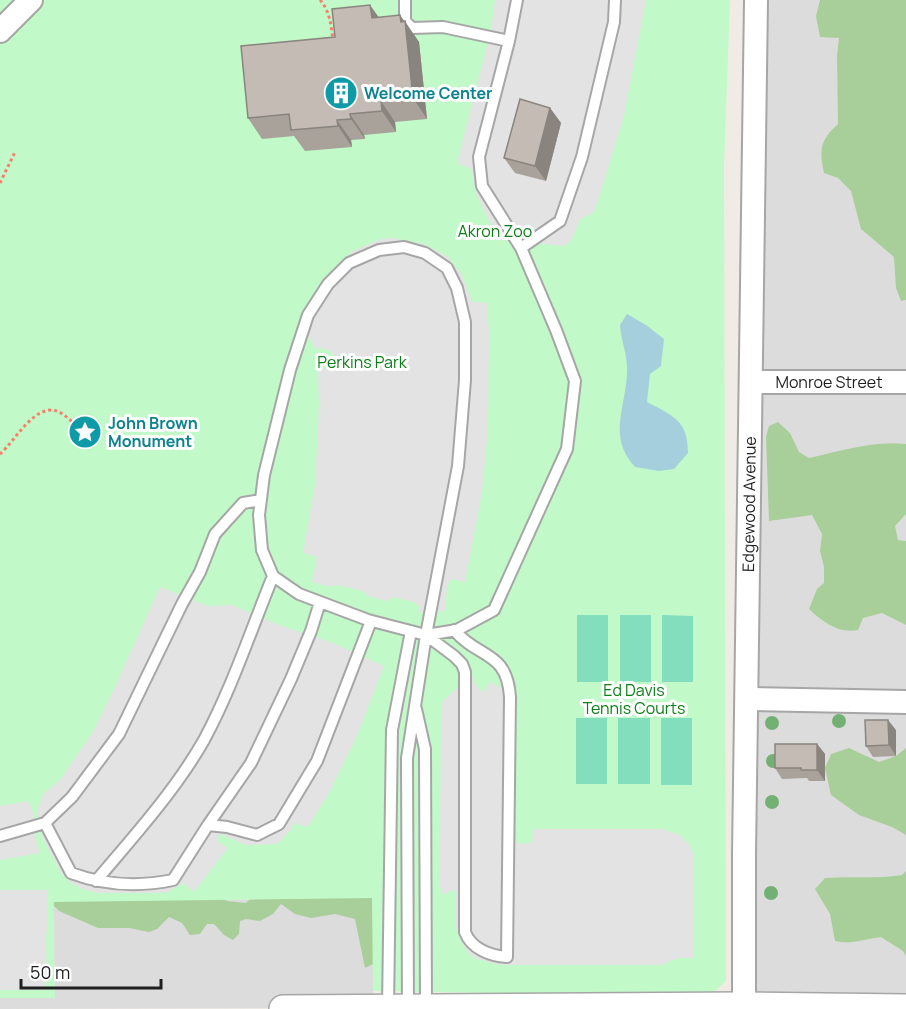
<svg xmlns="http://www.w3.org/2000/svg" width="906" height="1009" viewBox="0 0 906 1009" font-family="Manrope,sans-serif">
<rect width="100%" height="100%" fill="#f0ece5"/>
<path fill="#dddcdc" d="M755,0H906V1008L744,1006Z
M373,898V991L375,1008L0,1009V998H55L53,902Z"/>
<path fill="#a8cf9a" d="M820,0H906V300L901,301L896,288L894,257L861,229L851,191L838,178L824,173C819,150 820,140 838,124L837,56L839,38L820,37L816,16Z
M778,422L790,433L799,452L809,458C840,451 874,440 906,444V514L895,526L898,540L906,541V625L882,613L863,618L858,630C838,634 823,622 809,609L817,589L824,583V567L820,551L822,534L812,515L769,521L766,437L769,426Z
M849,748L879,762L896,756L906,748V835L892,827L859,815L831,795L825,768L831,754Z
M364,818L376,920L373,964L365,968L355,919L335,914L311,918L295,914L281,904L273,914L260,921L246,919L240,921L239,934L233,940L224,935L214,924H207L200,934L190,935L182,923L169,917L157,929L149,932L129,928H98L59,911L54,906V900L217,896L227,901L246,903L258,891Z
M906,871V956L903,951L881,937C865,939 851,945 835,941L830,914L815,889L825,878C851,876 876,879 902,875Z"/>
<path fill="#c2f9c8" d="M0,0H730L724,165L726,981L713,993L555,994L373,991L372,898L53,902L55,998H0Z"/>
<path fill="#83debd" d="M577,615H608V682H577Z
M620,615H651V682H620Z
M662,615L693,616V682H662Z
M576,718H607V784H576Z
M618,718H650V784H618Z
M661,718H692V785H661Z"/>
<path fill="#e3e3e3" d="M495,0H646L624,116L595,210L590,215L581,218L572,239L565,246L499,240L476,194L471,169L457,163L491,30Z
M393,238L424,244L448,257L462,275L472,302L487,303L489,333L488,428L482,493L465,582L453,579L450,581L447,587L445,611L420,613L419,606L414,602L393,597L387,601L367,596L365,592L347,587L335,585L331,587L312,582L317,557L303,553L315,485L319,406L318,370L333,367L334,361L333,355L329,350L321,348L316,349L302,326L334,268L353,251L381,239Z
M160,587L208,606L232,605L279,625L333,643L384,666L357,736L329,793L308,827L294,823L291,830L277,844L246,845L220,834L217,841L228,848L194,892L183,883L168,892L157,893H98L83,889L71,883L61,873L42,836L37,810L44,793L60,780L93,732L115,687Z
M459,676H473L474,682L483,693L490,682L502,688L503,685L516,684V842L521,844L532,843L533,829H662L680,835L689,844L694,854V958H679L661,965H500L477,959L469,954L462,944L456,928V892L453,890L443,895L440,887L441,703L458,687Z
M28,801L34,814L35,838L40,853L0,860V806Z
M0,890H47L48,913L46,939L47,980L44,990H0Z"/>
<path fill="#d9d9e5" d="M71 431a13 13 0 1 1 26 0a13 13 0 1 1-26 0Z"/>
<path fill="#a6cfdd" d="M627,314L646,325L664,339L661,366L650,374L647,402C673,416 688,420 688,453L674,469L659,471L635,467C607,436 626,408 627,372C628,356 621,341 620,325Z"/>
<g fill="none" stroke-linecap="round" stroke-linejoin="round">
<g stroke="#a6a6a6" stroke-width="14">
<path id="service" d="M405,0V21L412,28L443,27L509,41
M521,248L560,221L582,157L614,22L615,0
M261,500L243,503L215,534L200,572L182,604L119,734L72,797L45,823L71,873C103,885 139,887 173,880L208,825L227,827L257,835L279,824L317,761L371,621
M426,635L457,630L494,610L567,449L575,381L556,330L521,248L482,186L479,157L509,41L517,0
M416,709L425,749L426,1008
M208,825L251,763L291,679L311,631L320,602
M0,836L45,823
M96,881C134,836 175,791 204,740C232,688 251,630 273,576
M388,1007L392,730L411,631
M408,1008L407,758L426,635L458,466L465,380V322L457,288L447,268L425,253L404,247L379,250L349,263L328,284L308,315L290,370L264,475L259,515L262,550L273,576L299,594L368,620L426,635L454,656L462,664L465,672V932C471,949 491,956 507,957L510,697C507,650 478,659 454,630"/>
</g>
<g stroke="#a6a6a6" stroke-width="26">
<g id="minor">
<path d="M0,31L31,0"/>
<path id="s1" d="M751,382H906"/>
<path d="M747,699L906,702"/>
<path id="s2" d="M744,1006V855L756,0"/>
</g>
</g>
<g stroke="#a6a6a6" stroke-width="30">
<path id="tertiary" d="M283,1009L744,1006L906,1008"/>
</g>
<path stroke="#f97e6c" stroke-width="3" stroke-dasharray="3 3" stroke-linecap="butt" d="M320,0C330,11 331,25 333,40
M0,183L15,152
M0,454C15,441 36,401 59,412C65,415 70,420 75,424"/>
<use href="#service" stroke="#fff" stroke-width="10"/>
<use href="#minor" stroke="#fff" stroke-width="22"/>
<use href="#tertiary" stroke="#fff" stroke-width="27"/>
</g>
<g fill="#73b074">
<circle cx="839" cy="721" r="7"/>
<circle cx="772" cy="723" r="7"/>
<circle cx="773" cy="761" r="7"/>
<circle cx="772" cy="802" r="7"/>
<circle cx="771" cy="893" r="7"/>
</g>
<path fill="#a9a29b" d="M379,17L405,21L419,42L427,119L395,122L396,132L364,135L365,139L351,140L352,147L305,151L294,136L262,139L248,118L335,37Z
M550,108L561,123L546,181L515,173L504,158Z
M896,730V756L873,757L866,746Z
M817,744L825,754V781H809L807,778L782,779L775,768Z"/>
<path fill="#89847e" d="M370,5L385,26L372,18Z
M400,15L419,42L427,119L413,98Z
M381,101L395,122L396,132L382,111Z
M550,108L561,123L546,181L535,166Z
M350,114L364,135L365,139L351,119Z
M337,120L351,140L352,147L338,126Z
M888,720L896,730V756L889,745Z
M817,744L825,754V781L817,770Z"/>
<path fill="#c4bcb4" stroke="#89847e" stroke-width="1.5" d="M370,5L372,18L400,15L401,22L405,21L413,98L381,101L382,111L350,114L351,119L337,120L338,126L291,130L289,114L248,118L241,46L335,37L332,9Z
M520,99L550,108L535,166L504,158Z
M865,720H888L889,745L866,746Z
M775,744H817V770H801V768H775Z"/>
<defs>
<g id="building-disc" transform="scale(1.725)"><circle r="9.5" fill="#0f9aa8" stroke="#fff"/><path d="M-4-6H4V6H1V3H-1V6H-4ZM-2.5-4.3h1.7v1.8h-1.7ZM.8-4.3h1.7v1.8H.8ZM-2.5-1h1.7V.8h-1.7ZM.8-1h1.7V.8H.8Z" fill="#fff"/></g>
<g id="sight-disc" transform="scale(1.725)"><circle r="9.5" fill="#0f9aa8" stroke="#fff"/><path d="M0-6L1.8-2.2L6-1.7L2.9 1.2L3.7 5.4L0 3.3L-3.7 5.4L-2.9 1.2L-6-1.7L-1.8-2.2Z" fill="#fff"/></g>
</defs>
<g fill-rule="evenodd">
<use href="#building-disc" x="341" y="93"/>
<use href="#sight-disc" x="85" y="432"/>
</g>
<g text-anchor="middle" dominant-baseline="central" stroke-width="6" stroke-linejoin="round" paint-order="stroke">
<g font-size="16" font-weight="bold" fill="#0d838f" stroke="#fff" text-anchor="start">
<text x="364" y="93">Welcome Center</text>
<text x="108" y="423">John Brown<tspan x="108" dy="18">Monument</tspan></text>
</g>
<g font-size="16" fill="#0c7e18" stroke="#fff">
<text x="495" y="231">Akron Zoo</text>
<text x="362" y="362">Perkins Park</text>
<text x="634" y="690">Ed Davis<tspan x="634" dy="18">Tennis Courts</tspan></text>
</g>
<g font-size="16" fill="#1f1f1f" stroke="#fff">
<text stroke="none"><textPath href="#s1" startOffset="78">Monroe Street</textPath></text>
<text stroke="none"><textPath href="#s2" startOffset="502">Edgewood Avenue</textPath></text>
</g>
</g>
<path d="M21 979v9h140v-9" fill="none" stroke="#1f1f1f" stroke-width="3"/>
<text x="30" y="979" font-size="18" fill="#1f1f1f" stroke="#ffffff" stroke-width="4.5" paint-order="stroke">50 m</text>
</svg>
